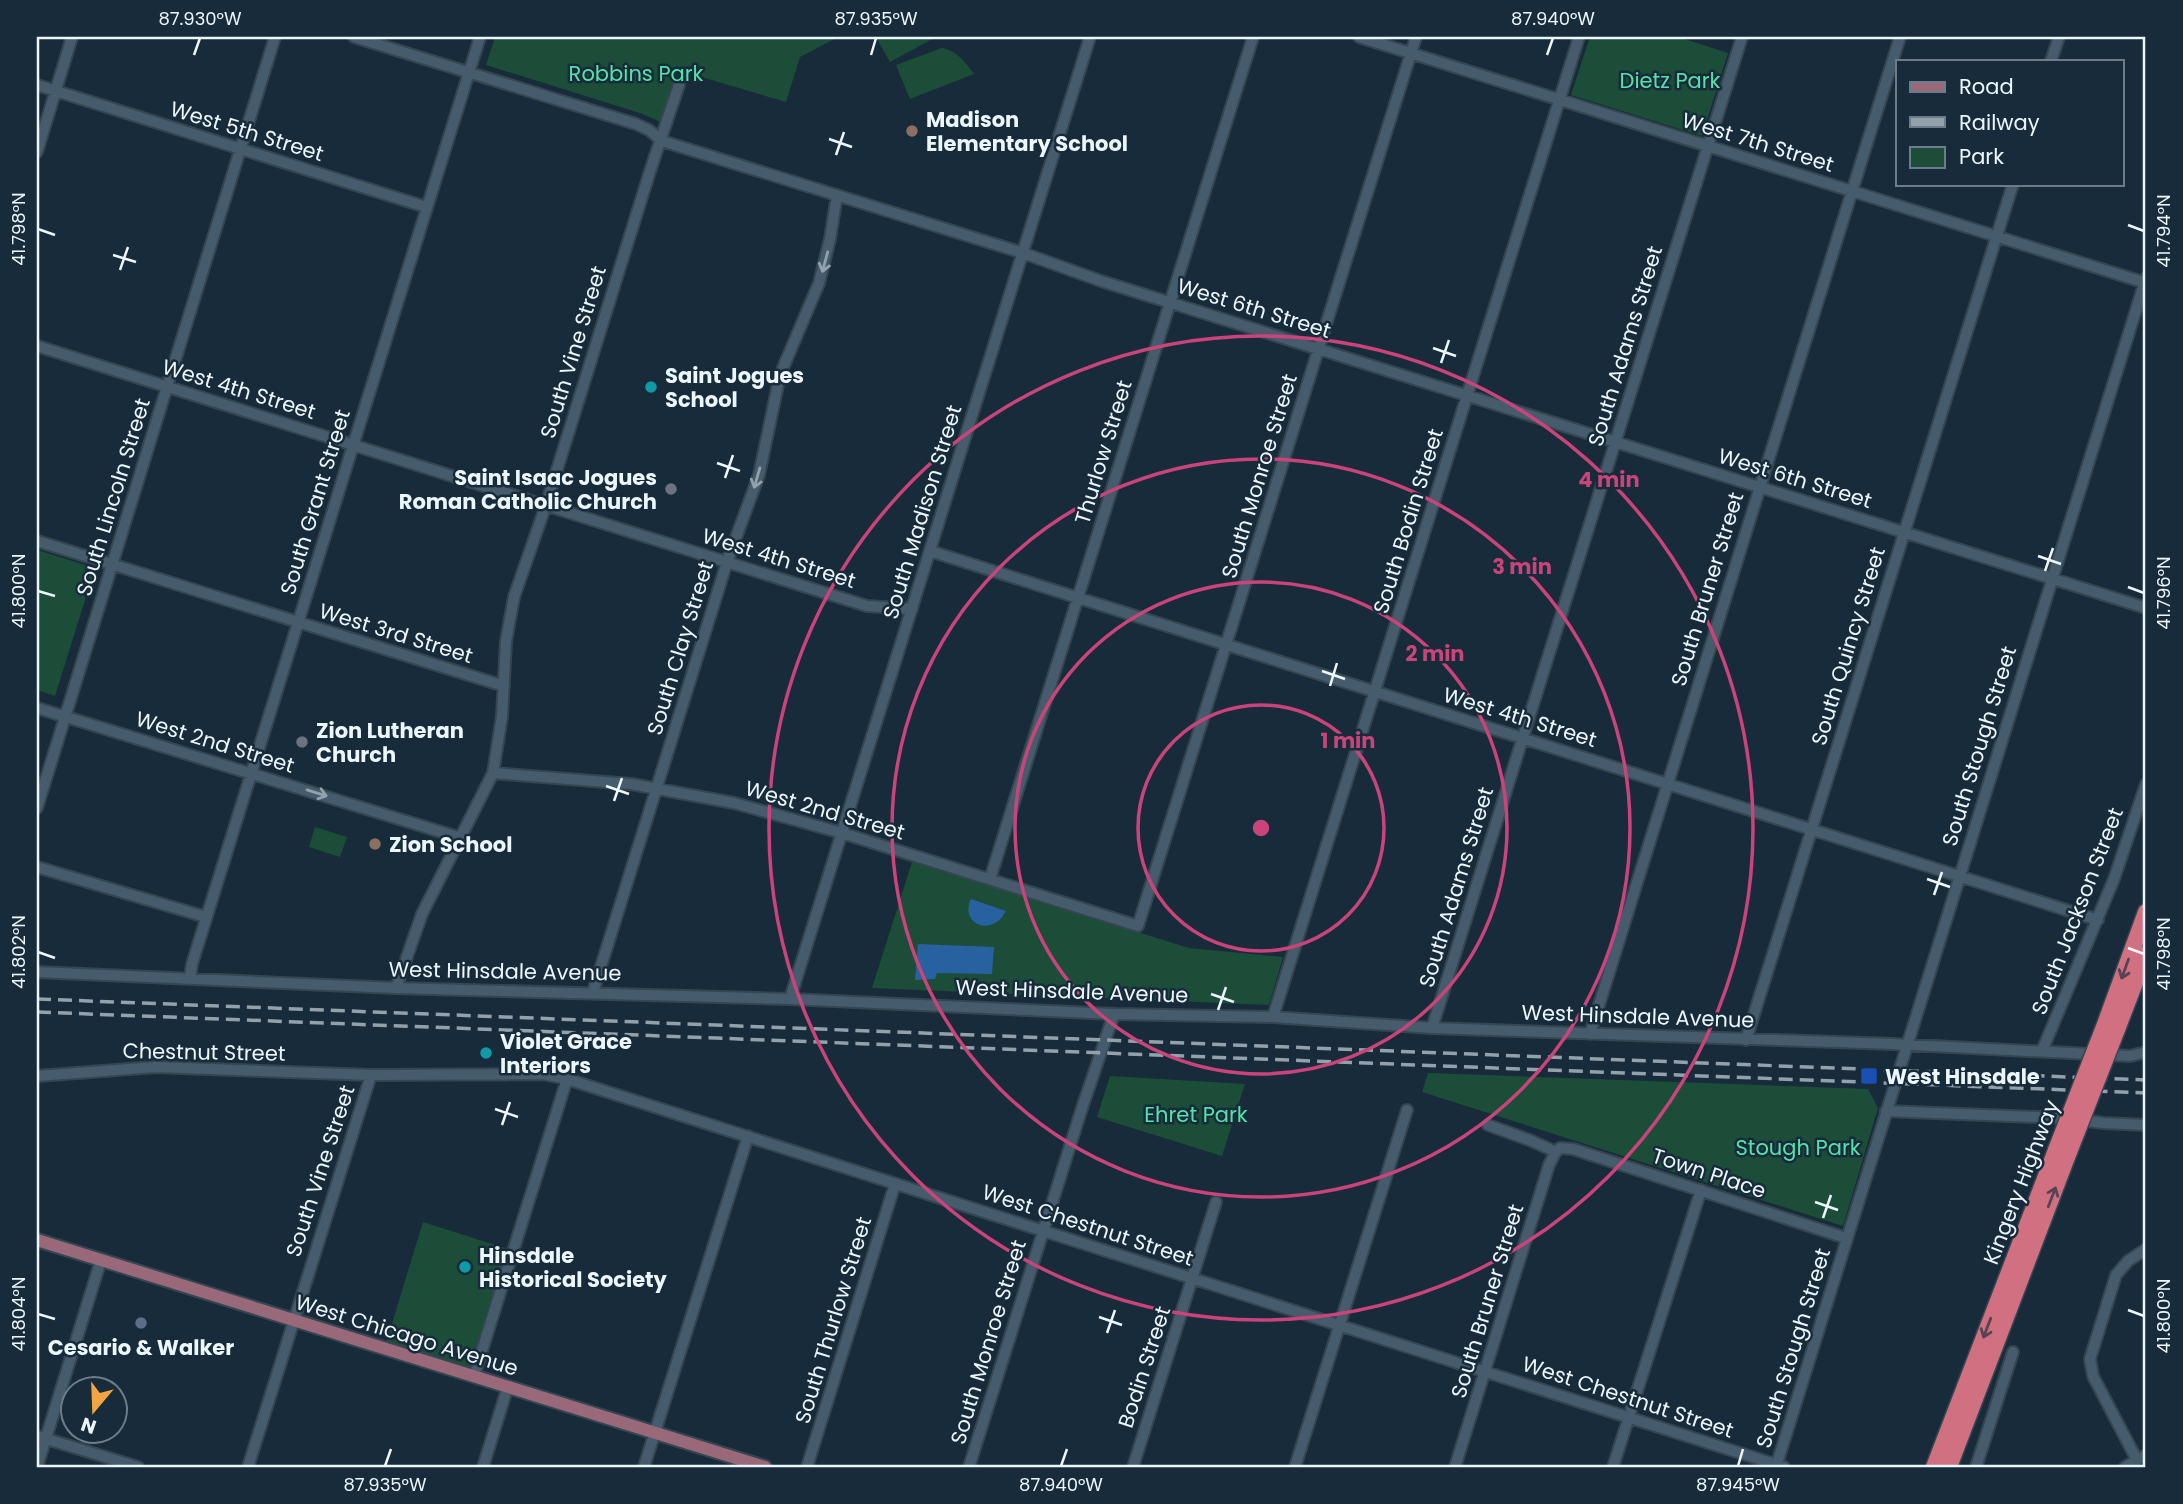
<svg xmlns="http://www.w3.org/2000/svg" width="2183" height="1504" viewBox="0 0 2183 1504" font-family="Poppins,sans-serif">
<rect width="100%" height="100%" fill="#182b3a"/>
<path fill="#1c4d39" d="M495,37H838L800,57L786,102L678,70L661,122L640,113L486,65Z
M876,37H936L890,62Z
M1590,37H1678L1728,53L1702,136L1571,95Z
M942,48C958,51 965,62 974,74L910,99L896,65Z
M37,550L95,568L55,696L37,690Z
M315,827L347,837L340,857L309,847Z
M912,862L1189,948L1283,957L1269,1005L872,988Z
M1428,1073L1868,1089L1878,1108L1843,1226L1422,1092Z
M1110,1076L1245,1084L1222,1156L1097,1117Z
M423,1222L508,1249L470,1369L386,1343Z"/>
<path fill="#28619f" d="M971,899L1006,911C992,938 959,924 971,899Z
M918,944L994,947L992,974L937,973L935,979L915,980Z"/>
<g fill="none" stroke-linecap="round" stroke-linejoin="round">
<g stroke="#354651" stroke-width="14">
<path id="minor" d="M354,37L636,124L649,130L662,141L1023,253L1101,281L2146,608
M1359,37L2146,283
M2051,61L2059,37
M37,85L426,207
M37,152L72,37
M37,346L867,606L912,609
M37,541L504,686
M930,551L2098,920
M37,708L461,838
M493,773L631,784L734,803L842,833L1138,926L1416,37
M37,808L275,37
M37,867L206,917
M990,879L1253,37
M37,972L396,988L790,999L1114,1014L1273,1017L1432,1028L1893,1044L2130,1056L2146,1052
M190,979L192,964L480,37
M396,988L422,914L493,773L502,716L506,641L514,597L546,505L651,168L679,85
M593,992L727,562L759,475L780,375L819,283L830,239L837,195
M790,999L1090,37
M1273,1017L1579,37
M1432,1028L1742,37
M1590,1034L1900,37
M1746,1040L2013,184
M2042,1051L2114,879L2146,784
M37,1076L156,1067L371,1075L543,1074L567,1079L1784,1467
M1886,1111L2062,1118L2104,1123L2146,1125
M1488,1125L1532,1141L1556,1152
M474,1376L567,1079
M37,1436L138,1467
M2137,1460L2093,1376L2090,1359L2116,1275L2128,1261L2146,1249
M37,1467L101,1260
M248,1467L371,1075
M483,1467L508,1386
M644,1467L748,1136
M807,1467L895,1184
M969,1467L1082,1108L1114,1014
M1133,1467L1216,1202
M1295,1467L1407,1110
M1455,1467L1549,1165L1555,1153L1560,1148L1573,1149L1846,1238
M1613,1467L1701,1190
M1776,1467L2146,278
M1976,1467L2013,1352
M2125,1467L2146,1455"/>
</g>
<g stroke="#354651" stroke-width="16">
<path id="major" d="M37,1240L765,1467"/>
</g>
<g stroke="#354651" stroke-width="19">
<path id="highway" d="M2104,1027L2146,912
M2118,1027L2146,954
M1934,1467L2056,1150
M1949,1467L2069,1152"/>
</g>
<use href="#minor" stroke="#465c6c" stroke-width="10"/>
<use href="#major" stroke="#996879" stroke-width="12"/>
<use href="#highway" stroke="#d17081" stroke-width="16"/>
<path stroke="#93a1ab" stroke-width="3.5" stroke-dasharray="14 7" stroke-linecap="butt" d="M37,999L2146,1080
M37,1012L2146,1093"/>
<g stroke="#354651" stroke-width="19" stroke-linecap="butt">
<path id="highway-bridge" d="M2056,1150L2104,1027
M2069,1152L2118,1027"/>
</g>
<use href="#highway-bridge" stroke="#d17081" stroke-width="16"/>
</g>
<defs><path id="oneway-shaft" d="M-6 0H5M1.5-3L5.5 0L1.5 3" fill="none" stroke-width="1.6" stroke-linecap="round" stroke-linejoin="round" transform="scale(1.75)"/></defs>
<g stroke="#91a1ad">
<use href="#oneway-shaft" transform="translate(825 262) rotate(105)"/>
<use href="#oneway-shaft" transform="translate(757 478) rotate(106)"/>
<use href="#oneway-shaft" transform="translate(317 793) rotate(17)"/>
</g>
<g stroke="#594353">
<use href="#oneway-shaft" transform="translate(2125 969) rotate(110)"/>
<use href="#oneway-shaft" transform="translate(2052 1197) rotate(-69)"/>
<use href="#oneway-shaft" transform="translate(1987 1328) rotate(111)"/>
</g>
<path fill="none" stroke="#ecf6fd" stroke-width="2.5" d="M194,55L200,38M871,55L876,38M1547,55L1553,38M829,139L852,147M836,155L844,132M2128,225L2144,231M38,229L55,235M113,255L136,262M120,270L128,247M1433,348L1456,356M1441,363L1449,340M717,463L740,471M725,478L733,455M2038,556L2061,564M2045,571L2053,548M2128,587L2144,593M38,591L55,596M1322,671L1345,679M1330,686L1337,663M606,786L629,794M614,801L622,778M1927,879L1950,887M1934,895L1942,872M2128,948L2144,954M38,952L55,958M1211,994L1234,1002M1218,1010L1226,987M495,1109L518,1117M502,1125L510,1102M1815,1202L1838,1210M1823,1218L1831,1195M2128,1310L2144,1316M38,1314L55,1319M1099,1317L1122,1325M1107,1333L1115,1310M385,1466L391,1449M1061,1466L1067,1449M1738,1466L1743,1449"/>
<g fill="none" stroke="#ca447b" stroke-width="3.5">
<circle cx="1261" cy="828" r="123"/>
<circle cx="1261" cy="828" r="246"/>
<circle cx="1261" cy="828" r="369"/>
<circle cx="1261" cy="828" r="492"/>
</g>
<g fill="#8d6e63" stroke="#182b3a" stroke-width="2.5">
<circle cx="912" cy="131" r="7"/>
<circle cx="375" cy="844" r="7"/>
</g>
<g fill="#0f9aa8" stroke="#182b3a" stroke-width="2.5">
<circle cx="651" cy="387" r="7"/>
<circle cx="486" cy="1053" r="7"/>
<circle cx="465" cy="1267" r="7"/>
</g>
<g fill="#6b7280" stroke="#182b3a" stroke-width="2.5">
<circle cx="671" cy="489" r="7"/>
<circle cx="302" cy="742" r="7"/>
</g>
<rect fill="#1a4fb4" stroke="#182b3a" stroke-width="2.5" x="1860" y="1067" width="18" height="18" rx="3.5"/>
<circle fill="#5c6f8a" stroke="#182b3a" stroke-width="2.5" cx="141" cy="1323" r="7"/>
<g text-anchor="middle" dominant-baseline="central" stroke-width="5" stroke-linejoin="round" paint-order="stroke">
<g font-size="21" fill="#54e2a9" stroke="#182b3a">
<text x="636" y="73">Robbins Park</text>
<text x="1670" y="80">Dietz Park</text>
<text x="1196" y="1114">Ehret Park</text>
<text x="1798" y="1147">Stough Park</text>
</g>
<g font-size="21" font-weight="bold" fill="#ecf6fd" stroke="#182b3a" text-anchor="start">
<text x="926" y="119">Madison<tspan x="926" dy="24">Elementary School</tspan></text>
<text x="665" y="375">Saint Jogues<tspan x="665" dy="24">School</tspan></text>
<text x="657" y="477" text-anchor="end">Saint Isaac Jogues<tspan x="657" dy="24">Roman Catholic Church</tspan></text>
<text x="316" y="730">Zion Lutheran<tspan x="316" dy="24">Church</tspan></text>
<text x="389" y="844">Zion School</text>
<text x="500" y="1041">Violet Grace<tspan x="500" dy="24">Interiors</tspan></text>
<text x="1885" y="1076">West Hinsdale</text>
<text x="479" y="1255">Hinsdale<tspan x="479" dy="24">Historical Society</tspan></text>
<text x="141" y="1347" text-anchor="middle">Cesario &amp; Walker</text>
</g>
<g font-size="21" fill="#ecf6fd" stroke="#182b3a">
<text transform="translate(247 131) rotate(17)">West 5th Street</text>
<text transform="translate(1758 142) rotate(17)">West 7th Street</text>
<text transform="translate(1254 308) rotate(17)">West 6th Street</text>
<text transform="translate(1625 346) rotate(-73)">South Adams Street</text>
<text transform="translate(573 352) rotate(-73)">South Vine Street</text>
<text transform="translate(239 389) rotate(17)">West 4th Street</text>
<text transform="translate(1103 452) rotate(-73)">Thurlow Street</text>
<text transform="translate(1259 476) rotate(-73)">South Monroe Street</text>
<text transform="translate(1795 478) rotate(17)">West 6th Street</text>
<text transform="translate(113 497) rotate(-73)">South Lincoln Street</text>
<text transform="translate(315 502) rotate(-73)">South Grant Street</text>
<text transform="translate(922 512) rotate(-73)">South Madison Street</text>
<text transform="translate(1408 521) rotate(-73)">South Bodin Street</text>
<text transform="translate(779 558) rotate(17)">West 4th Street</text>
<text transform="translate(1707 589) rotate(-73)">South Bruner Street</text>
<text transform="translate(396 633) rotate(17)">West 3rd Street</text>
<text transform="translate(1848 646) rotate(-73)">South Quincy Street</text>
<text transform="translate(680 648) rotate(-73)">South Clay Street</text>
<text transform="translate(1520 717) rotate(17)">West 4th Street</text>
<text transform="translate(215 742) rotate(17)">West 2nd Street</text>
<text transform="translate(1979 746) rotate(-73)">South Stough Street</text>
<text transform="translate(825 810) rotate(16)">West 2nd Street</text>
<text transform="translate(1456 887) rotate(-73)">South Adams Street</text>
<text transform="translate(2077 911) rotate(-69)">South Jackson Street</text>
<text transform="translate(505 971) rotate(1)">West Hinsdale Avenue</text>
<text transform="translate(1072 991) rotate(2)">West Hinsdale Avenue</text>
<text transform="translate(1638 1016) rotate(2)">West Hinsdale Avenue</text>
<text transform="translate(204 1052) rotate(1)">Chestnut Street</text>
<text transform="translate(320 1171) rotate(-72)">South Vine Street</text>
<text transform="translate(1709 1173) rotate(18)">Town Place</text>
<text transform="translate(2021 1182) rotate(-69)">Kingery Highway</text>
<text transform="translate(1088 1225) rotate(18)">West Chestnut Street</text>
<text transform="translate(1487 1301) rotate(-73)">South Bruner Street</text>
<text transform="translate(833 1320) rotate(-73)">South Thurlow Street</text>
<text transform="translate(407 1335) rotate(17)">West Chicago Avenue</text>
<text transform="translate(988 1342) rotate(-73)">South Monroe Street</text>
<text transform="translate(1793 1348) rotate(-73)">South Stough Street</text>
<text transform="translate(1144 1367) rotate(-72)">Bodin Street</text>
<text transform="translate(1628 1397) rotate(18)">West Chestnut Street</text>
</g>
</g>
<circle cx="1261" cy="828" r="10" fill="#ca447b" stroke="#182b3a" stroke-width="3.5"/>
<g font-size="21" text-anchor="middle" font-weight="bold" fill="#ca447b" stroke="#182b3a" stroke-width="5" stroke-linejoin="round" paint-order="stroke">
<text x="1609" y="487">4 min</text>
<text x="1522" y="574">3 min</text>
<text x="1435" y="661">2 min</text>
<text x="1348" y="748">1 min</text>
</g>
<rect width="2183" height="1504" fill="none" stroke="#182b3a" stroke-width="77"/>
<rect x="1896" y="60" width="228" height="126" fill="#182b3a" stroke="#6d7c88" stroke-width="2"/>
<rect x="1910" y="82" width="35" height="10" fill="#996879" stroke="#6d7c88" stroke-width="2"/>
<text x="1959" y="94" font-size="21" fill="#ecf6fd">Road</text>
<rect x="1910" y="117" width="35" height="10" fill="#93a1ab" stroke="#6d7c88" stroke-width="2"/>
<text x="1959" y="130" font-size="21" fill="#ecf6fd">Railway</text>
<rect x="1910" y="147" width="35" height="21" fill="#1c4d39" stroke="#6d7c88" stroke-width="2"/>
<text x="1959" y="164" font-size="21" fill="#ecf6fd">Park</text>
<g transform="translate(94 1410) rotate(199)"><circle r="33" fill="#182b3a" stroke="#6d7c88" stroke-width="2"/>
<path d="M0-5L12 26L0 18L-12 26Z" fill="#f2a541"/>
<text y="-10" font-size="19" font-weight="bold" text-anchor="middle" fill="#ecf6fd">N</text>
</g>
<rect x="38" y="38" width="2106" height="1428" fill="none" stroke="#ecf6fd" stroke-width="2.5"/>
<g font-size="18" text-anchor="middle" fill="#ecf6fd">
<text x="200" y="25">87.930°W</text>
<text x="876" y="25">87.935°W</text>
<text x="1553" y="25">87.940°W</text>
<text transform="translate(19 229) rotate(-90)" y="6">41.798°N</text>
<text transform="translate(2164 231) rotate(-90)" y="6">41.794°N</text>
<text transform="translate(19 591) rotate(-90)" y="6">41.800°N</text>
<text transform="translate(2164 593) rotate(-90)" y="6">41.796°N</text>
<text transform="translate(19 952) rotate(-90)" y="6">41.802°N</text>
<text transform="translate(2164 954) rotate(-90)" y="6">41.798°N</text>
<text transform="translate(19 1314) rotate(-90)" y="6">41.804°N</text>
<text transform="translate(2164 1316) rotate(-90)" y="6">41.800°N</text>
<text x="385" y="1491">87.935°W</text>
<text x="1061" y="1491">87.940°W</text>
<text x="1738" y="1491">87.945°W</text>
</g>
</svg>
